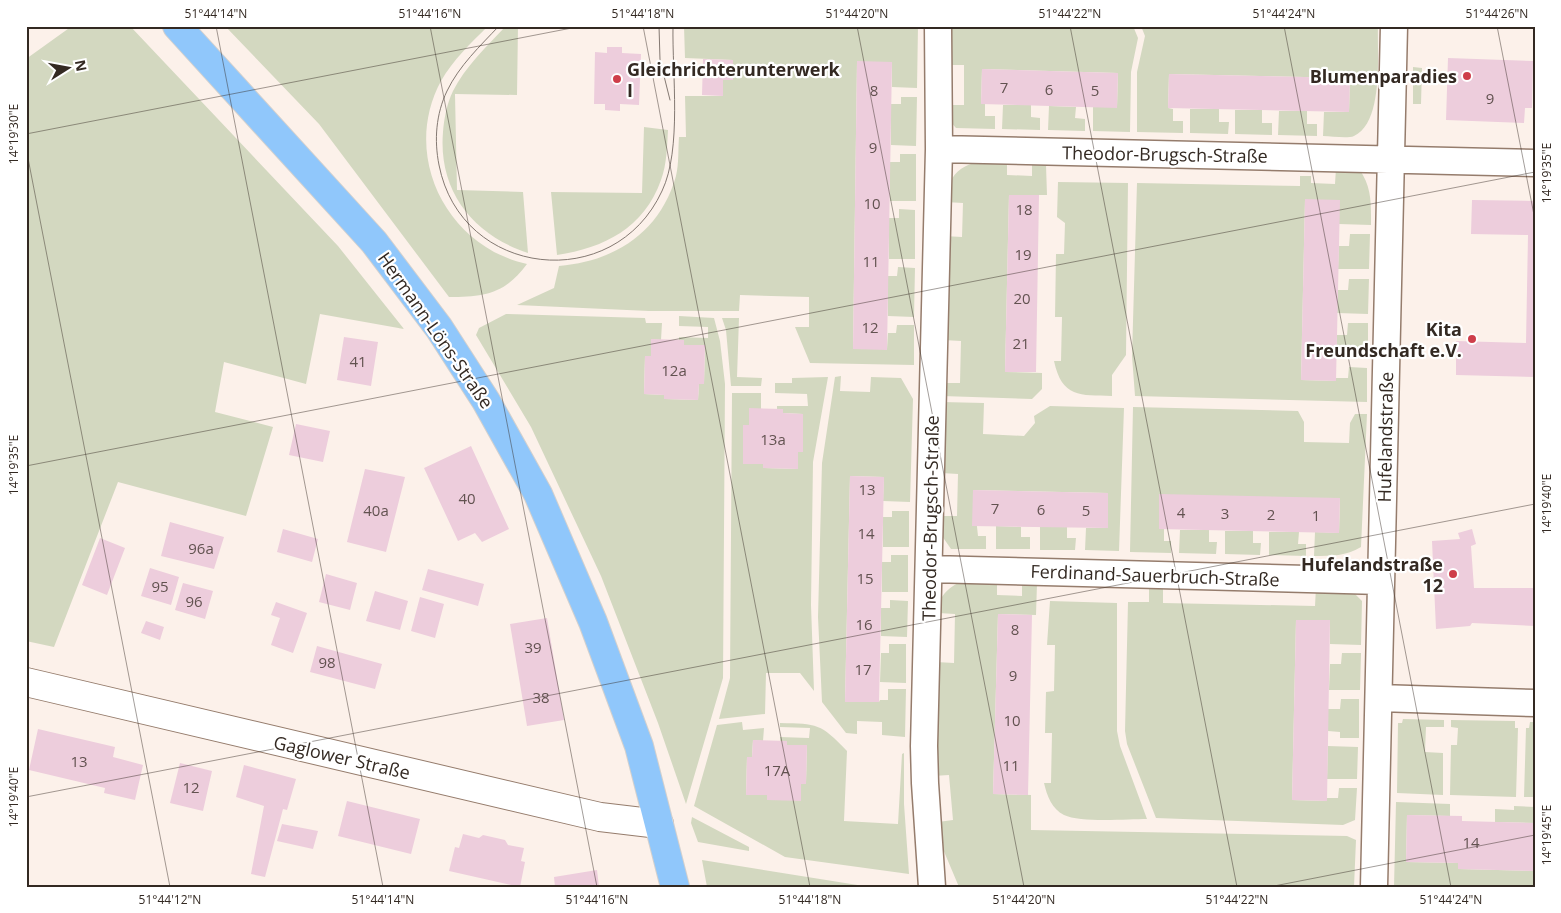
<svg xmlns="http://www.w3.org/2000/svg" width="1561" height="913" viewBox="0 0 1561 913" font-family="'Open Sans',sans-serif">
<rect width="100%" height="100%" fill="#fcf1ea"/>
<path fill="#d3d8c0" d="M72,26H130L338,246L404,329L320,314L306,384L224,362L215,412L273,427L246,516L118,482L54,647L26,641V59Z
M225,26H488C471,43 453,60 441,81C401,155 446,246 527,264C505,294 484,297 449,297L319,124Z
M506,26H518L517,95L455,94L457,190L523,192L528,253C473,235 438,191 443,132C444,119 447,103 453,91C465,67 487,46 506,26Z
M684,26H918L917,88L892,87V62H857L853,348L887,349L888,333H896L897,325H914V365L810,363L795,327H809V297L740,295L739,311H649L517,305L554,288L559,266C616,261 660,232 676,176C679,164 678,149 679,137H686L685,96H723V80H733V60L685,58Z
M949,26H1133L1138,38L1131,72L1130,132L1093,131V107H1117L1118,73L982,69L981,104H985V116H995V129L956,128L949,120L947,105H964V65H948Z
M1141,26H1378C1377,54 1384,122 1354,136C1347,139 1332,136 1323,136L1324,112H1349L1350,78L1169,74L1168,108L1173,109V121H1183V133L1137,132V72L1145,36Z
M1413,67L1422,68L1421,104H1413Z
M901,97H917L916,146L891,145V104H901Z
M1003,105H1031V117L1040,118V130L1002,129Z
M1049,106L1076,107L1075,118L1085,119V131L1048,130Z
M1190,109H1219V122H1229L1228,134L1190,133Z
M1235,110H1262V123H1272V135L1235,134Z
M1279,111H1307V124H1317V136L1278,135Z
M644,127L668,130C667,146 667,164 661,180C644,228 604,248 557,255L551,192L642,193Z
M900,154H916V201H890V162H900Z
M1007,160V175L1032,176V161H1041L1046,165L1047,195H1009L1005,372L1042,373V389L1032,399L942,396V383H960L961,341L943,340L944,236L962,237L963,203L945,202C950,162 973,161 1007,160Z
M1336,168L1359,169C1372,187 1371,203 1371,225L1339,224V200H1305L1301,380L1335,381L1336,378H1348L1349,367L1367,368V402L1135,396L1132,356L1137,183L1300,186V176H1311V183L1335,184Z
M1058,182L1128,183L1126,355L1112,375V396C1080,395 1062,398 1054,361H1061L1062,317H1055L1056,254H1064L1065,223L1057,217Z
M899,209L915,210V259H889V218H899Z
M1350,234H1370L1369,269H1338L1339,246H1349Z
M898,267L915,268L914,317L888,316V276H897Z
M1349,279H1369L1368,314L1337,313L1338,290H1348Z
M506,314L645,318L646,323H662L661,340L651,339V356H645L644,394L664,395L665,399L698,400L699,384L704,383L705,345H684V340H679V337L708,338V327L679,326V316L714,318L720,341L725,384L723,678L686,804L658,723L601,576L531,427L476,335L479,328Z
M722,318H739L737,377L762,378L761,386H731L726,330Z
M1348,323H1368V357H1336L1337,335H1347Z
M841,376L840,391L870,392L871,377L901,378L913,399L910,502L883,501L884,477L850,476L845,701L879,702L880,700H888V689H906L905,737L882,735V722L857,721V734L846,733L822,702L818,617L822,463L835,377Z
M828,377L813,462L811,605L814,691L800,673H766L765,714L719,719L730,678L732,393H761V409H749V425L743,426V463L763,464L764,468L798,469V452L803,451V414L783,413V409H777V406H808L807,394L775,393V383H792V378Z
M942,402L984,403L983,434L1024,436L1035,423L1034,416L1050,406L1124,408L1119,551L1085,550L1086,528H1108V493L973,490L978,536H986V549H951L942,536L939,516H957L958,474L941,473Z
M1133,407L1298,411L1304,422V442L1349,443L1350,423L1355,414H1367L1361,547C1346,556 1332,556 1314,556L1315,532L1339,533L1340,499L1159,495V529H1164V541H1171V553L1130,552Z
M892,511H909V547H883V517H892Z
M996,526L1021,527V537H1030V549H996Z
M1040,527H1067V538H1076L1075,550H1040Z
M1180,530H1209V542H1217L1216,554L1179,553Z
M1225,531H1253V543H1261L1260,555L1225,554Z
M1269,532H1299L1298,544H1306V556L1269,555Z
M891,555H908V592H882V562H891Z
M962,581L997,582V595L1022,596V582L1037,583L1036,615L998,614L993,794L1031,795V830L1347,836L1356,840L1354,887H959L940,842L938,822L953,820L949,775L933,776L936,662L954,663L955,614L938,613C938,596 948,588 962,581Z
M1149,584H1163V603L1315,606L1316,587L1353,592L1362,601L1361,645L1330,644V620H1296L1292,800L1326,801V798H1338L1339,788H1357L1355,820L1343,825L1156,818L1127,744L1125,731L1128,602H1149Z
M890,600L908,601L907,637L881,636V608H890Z
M1050,601L1117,603V731L1120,746L1147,819C1128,819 1080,823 1064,815C1052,809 1047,796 1044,783H1051L1052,733H1045L1046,692L1054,691L1055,645H1047Z
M889,644H906V683L880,682L881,653H889Z
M1342,653H1361L1360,690H1329L1330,664H1341Z
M1341,699H1359V738H1340V732L1328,731V709H1340Z
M1403,719L1444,720V727H1426L1425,752L1443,753V795L1397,793L1398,723H1402Z
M1451,720L1515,721V728H1518L1516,797L1450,795L1451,745H1457L1458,728L1451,727Z
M742,722L743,730L764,728L763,741L753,740L752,757H747L746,795H767V800H801V784L806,783L807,746L787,745V741H780V737L809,738L810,728L780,727V723C818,724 820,723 847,751L844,821L898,824L902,754L904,753V804L909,874L785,857L694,806L717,725Z
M1530,722H1535V797H1524L1526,728H1529Z
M1328,746L1358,747L1357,779H1327Z
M1396,802L1450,804V816L1407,815L1406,862L1458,863L1459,869L1535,871V887H1394Z
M1514,806L1535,807V823L1495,822V809L1514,810Z
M692,817L749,847V851L698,842L691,823Z
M702,860L870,887H707Z"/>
<path fill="#edcddc" d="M607,47H622V53L641,54L639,105L620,104V111L605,110V104H594L595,52L607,53Z
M1448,58L1533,61L1532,108H1525L1524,123L1446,120Z
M703,59L733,60V80H723V96L702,95Z
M857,61L892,62L887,350L853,349Z
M982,69L1118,73L1117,108L981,104Z
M1169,74L1350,78L1349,112L1168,108Z
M1009,195H1039L1036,372H1005Z
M1305,199L1340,200L1336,381L1301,380Z
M1472,200L1535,201V377L1456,375V341L1526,343L1528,235L1471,234Z
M344,337L378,342L371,386L337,380Z
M651,339L684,340V345H705L704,384H699L698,400L664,399V395L644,394L645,356H651Z
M749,408L783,409V413L803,414V452H798V469L763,468V464H743V425H749Z
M296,424L330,431L323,462L289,455Z
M471,446L509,529L482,542L475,533L458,541L424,468Z
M365,469L405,477L386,552L347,542Z
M850,476L884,477L879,702H845Z
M973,490L1108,493V528L972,526Z
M1159,494L1340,498L1339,533L1159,529Z
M170,522L224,537L214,569L161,556Z
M283,529L318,539L312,562L277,552Z
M1472,529L1476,544L1471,546L1474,588H1535V626L1472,623L1470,626L1436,629L1432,541L1460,539L1458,533Z
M100,538L125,548L107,595L82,585Z
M150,568L179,577L171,605L141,596Z
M428,569L484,584L478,606L422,590Z
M326,574L357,583L350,610L319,602Z
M183,583L213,591L205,619L175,610Z
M375,591L408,601L400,630L366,621Z
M420,597L444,604L435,638L411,631Z
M276,602L307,613L293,653L271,645L280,618L271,615Z
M998,614L1032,615L1028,795L993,794Z
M547,618L564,720L527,726L510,624Z
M1296,620H1330L1327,801L1292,800Z
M146,621L164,627L160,640L141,633Z
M317,646L382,664L375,689L310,672Z
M38,729L115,747L113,757L143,765L135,800L104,793L105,788L29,770Z
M753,740L787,741V745H807L806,784H801V801L767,800V795H746L747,757H752Z
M180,763L212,771L203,811L170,803Z
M244,765L296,779L287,810L283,809L265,877L251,874L264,806L236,797Z
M347,801L420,819L411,854L338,836Z
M1407,815L1462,816V821L1535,823V871L1458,869V863L1406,862Z
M282,824L318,831L313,849L277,841Z
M463,834L479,838L483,835L505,840L508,845L524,848L521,861L525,862L520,887L449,871L455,847L459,848Z
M597,870L599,887H555L554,877Z"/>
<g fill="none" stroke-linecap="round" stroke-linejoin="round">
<g stroke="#957c6c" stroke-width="29">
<path id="minor" d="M939,149L1535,163
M930,569L1381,581
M1379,698L1535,703
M932,887L925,783L924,746L939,149L938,26
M1374,887L1394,26"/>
</g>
<g stroke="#957c6c" stroke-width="30">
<path id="tertiary" d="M26,682L600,817L659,824"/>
</g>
<g stroke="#d2d0ce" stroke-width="30">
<path id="primary" d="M177,26L374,242L439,328L486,401L538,494L593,622L639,746L675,887"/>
</g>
<use href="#minor" stroke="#fff" stroke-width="26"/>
<use href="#tertiary" stroke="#fff" stroke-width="28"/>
<use href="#primary" stroke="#90c7fb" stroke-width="28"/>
<path stroke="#847972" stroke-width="1" d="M499,26C480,46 459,66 447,91C436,114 434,140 439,165C461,278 614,295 662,191C682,149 672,74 673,26
M659,26L660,60L670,100"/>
</g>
<path fill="none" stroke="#332922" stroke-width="1" stroke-opacity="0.45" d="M216,26L383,887M430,26L597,887M643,26L810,887M857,26L1024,887M1070,26L1237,887M1284,26L1451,887M1497,26L1535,220M26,134L582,26M26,148L170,887M26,466L1535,172M26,797L1535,504M1269,887L1535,835"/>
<g fill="#ce3e4a" stroke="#fff" stroke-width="2">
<circle cx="1467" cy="76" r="5"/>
<circle cx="617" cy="79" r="5"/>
<circle cx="1472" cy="339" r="5"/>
<circle cx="1453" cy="574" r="5"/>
</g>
<g text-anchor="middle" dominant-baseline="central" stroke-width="4.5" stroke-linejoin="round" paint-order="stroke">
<g font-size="15" fill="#625250">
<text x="1004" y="87">7</text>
<text x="1049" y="89">6</text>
<text x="874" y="90">8</text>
<text x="1095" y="90">5</text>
<text x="1490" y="98">9</text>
<text x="873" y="147">9</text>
<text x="872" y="203">10</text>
<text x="1024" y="209">18</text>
<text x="1023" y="254">19</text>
<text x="871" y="261">11</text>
<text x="1022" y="298">20</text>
<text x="870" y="327">12</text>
<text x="1021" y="343">21</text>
<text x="358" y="361">41</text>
<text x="674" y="370">12a</text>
<text x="773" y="439">13a</text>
<text x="867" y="489">13</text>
<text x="467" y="498">40</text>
<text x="995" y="508">7</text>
<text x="1041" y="509">6</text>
<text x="376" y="510">40a</text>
<text x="1086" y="510">5</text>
<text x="1181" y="512">4</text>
<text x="1225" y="513">3</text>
<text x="1271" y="514">2</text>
<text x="1316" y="515">1</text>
<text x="866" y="533">14</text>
<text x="201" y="548">96a</text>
<text x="865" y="578">15</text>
<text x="160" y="586">95</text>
<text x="194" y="601">96</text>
<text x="864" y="624">16</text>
<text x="1015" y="629">8</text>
<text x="533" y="647">39</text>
<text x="327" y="662">98</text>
<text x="863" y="669">17</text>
<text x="1013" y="675">9</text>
<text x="541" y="697">38</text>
<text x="1012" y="720">10</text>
<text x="79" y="761">13</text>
<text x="1011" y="765">11</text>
<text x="777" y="770">17A</text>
<text x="191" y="787">12</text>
<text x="1471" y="842">14</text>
</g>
<g font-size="18" font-weight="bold" fill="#332922" stroke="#fff" text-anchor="end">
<text x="627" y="69" text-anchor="start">Gleichrichterunterwerk<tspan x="627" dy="21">I</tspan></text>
<text x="1457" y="76">Blumenparadies</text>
<text x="1462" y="329">Kita<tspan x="1462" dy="21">Freundschaft e.V.</tspan></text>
<text x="1443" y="564">Hufelandstraße<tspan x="1443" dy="21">12</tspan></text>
</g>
<g font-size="18" fill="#332922" stroke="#fff">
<text transform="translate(1165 154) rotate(1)">Theodor-Brugsch-Straße</text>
<text transform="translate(436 330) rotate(55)">Hermann-Löns-Straße</text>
<text transform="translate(1385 437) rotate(-89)">Hufelandstraße</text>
<text transform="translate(930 518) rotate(-89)">Theodor-Brugsch-Straße</text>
<text transform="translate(1155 575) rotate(2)">Ferdinand-Sauerbruch-Straße</text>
<text transform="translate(342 757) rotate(13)">Gaglower Straße</text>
</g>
</g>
<rect width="1561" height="913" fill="none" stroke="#ffffff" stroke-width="55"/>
<g transform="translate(68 68) rotate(79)" stroke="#ffffff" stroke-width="4" paint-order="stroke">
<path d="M0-4L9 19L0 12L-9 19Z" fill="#332922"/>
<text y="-8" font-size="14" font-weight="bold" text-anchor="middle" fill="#332922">N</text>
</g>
<rect x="28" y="28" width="1506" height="858" fill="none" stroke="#332922" stroke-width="2"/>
<g font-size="12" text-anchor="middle" fill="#332922">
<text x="216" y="18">51°44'14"N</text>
<text x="430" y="18">51°44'16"N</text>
<text x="643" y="18">51°44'18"N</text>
<text x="857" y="18">51°44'20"N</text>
<text x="1070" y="18">51°44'22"N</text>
<text x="1284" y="18">51°44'24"N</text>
<text x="1497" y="18">51°44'26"N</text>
<text transform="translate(14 134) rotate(-90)" y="4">14°19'30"E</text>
<text transform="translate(1547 173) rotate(-90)" y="4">14°19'35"E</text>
<text transform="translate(14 465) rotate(-90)" y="4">14°19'35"E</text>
<text transform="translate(1547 504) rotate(-90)" y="4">14°19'40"E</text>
<text transform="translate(14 797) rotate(-90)" y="4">14°19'40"E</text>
<text transform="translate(1547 835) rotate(-90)" y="4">14°19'45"E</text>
<text x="170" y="904">51°44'12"N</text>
<text x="383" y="904">51°44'14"N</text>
<text x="597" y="904">51°44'16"N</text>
<text x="810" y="904">51°44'18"N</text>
<text x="1024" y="904">51°44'20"N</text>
<text x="1237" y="904">51°44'22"N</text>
<text x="1451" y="904">51°44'24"N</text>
</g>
</svg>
